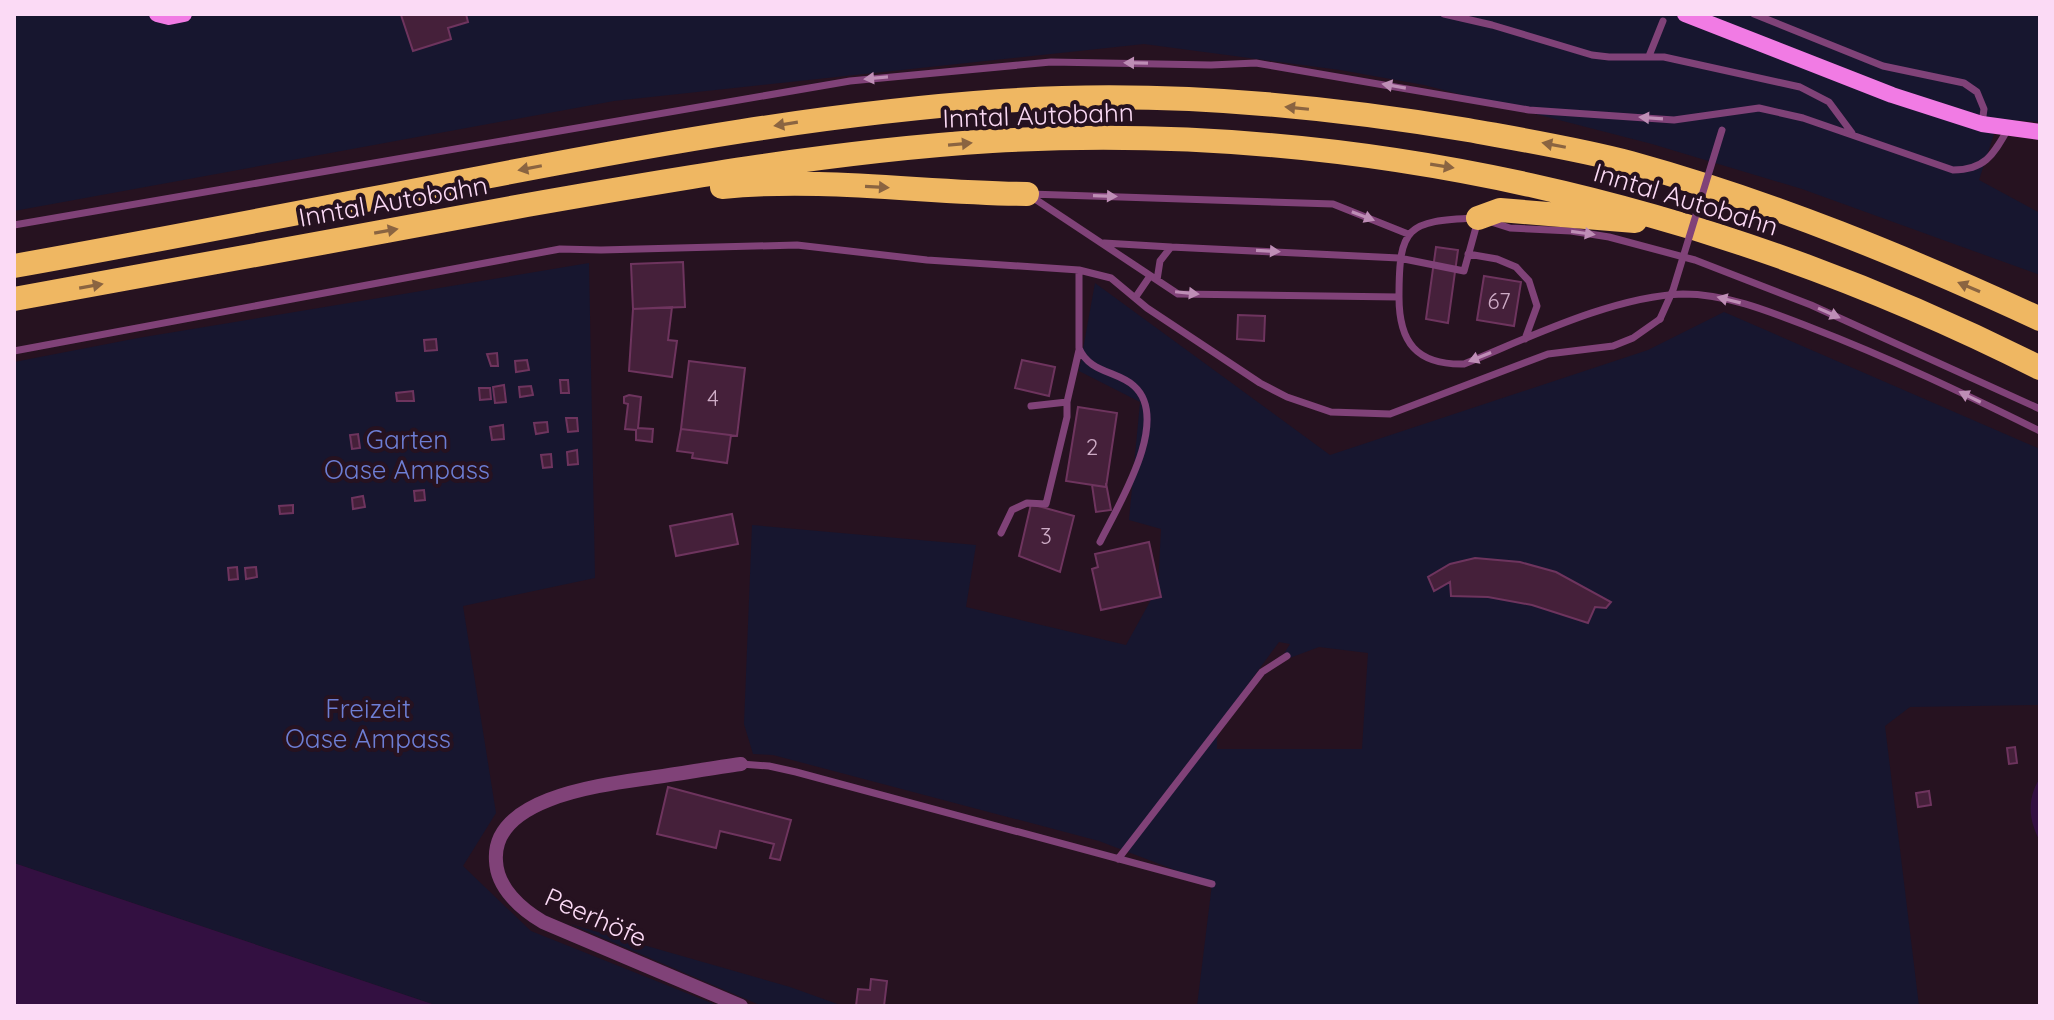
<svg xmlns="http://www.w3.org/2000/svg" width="2054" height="1020" viewBox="0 0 2054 1020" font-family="Quicksand,sans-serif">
<rect width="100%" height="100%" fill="#261220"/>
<path fill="#17162f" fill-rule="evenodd" d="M14,14H2040V122L1999,119L1979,180L2040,213V275L1802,189L1652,144L1424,85L1340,70L1144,44L614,101L14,211Z
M589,263L595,578L463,606L496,813L463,866L531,931L719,1006H438L14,863V362L138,338Z
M1095,283L1330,455L1648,350L1724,312L2040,449V705L1910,707L1885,726L1919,1006H1197L1212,884L1099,841L773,755L753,754L744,724L752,525L976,545L966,607L1126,645L1158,587L1161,529L1129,520L1140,402L1079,371ZM1279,642L1290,644L1279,662L1319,647L1368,653L1362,749H1217V727Z
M570,924L790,987L843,1006H762Z"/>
<path fill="#331041" d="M2040,778V841C2028,820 2027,798 2040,778Z
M14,863L438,1006H14Z"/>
<path fill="#45203a" stroke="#6e345e" stroke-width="2" d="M466,14L468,22L448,28L451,39L413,51L401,15Z
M1436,247L1458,250L1448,323L1426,319Z
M683,262L685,307L633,309L631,264Z
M1484,276L1521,282L1514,326L1477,320Z
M672,307L668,340L677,341L672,377L629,371L633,309Z
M1238,315L1265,316L1264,341L1237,339Z
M436,339L437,350L425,351L424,340Z
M497,353L498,366H491L487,354Z
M527,360L529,370L516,372L515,361Z
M1022,360L1055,367L1049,396L1015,388Z
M689,361L745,368L737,436L681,429Z
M560,380H568L569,393H561Z
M504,385L506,402L495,403L493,387Z
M531,386L533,395L520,397L519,387Z
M479,388H490L491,399L480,400Z
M413,391L414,401H397L396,393Z
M629,395L641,397L638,428L653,429L652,442L636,440V430L625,429L628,404L624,403V397Z
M1078,407L1117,413L1106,487L1066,481Z
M566,418H577L578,431L568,432Z
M547,422L548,432L536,434L534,423Z
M503,425L504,439L492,440L490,427Z
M681,429L731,435L727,463L692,458L693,453L677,451Z
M358,434L360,448L352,449L350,435Z
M577,450L578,464L568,465L567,452Z
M551,454L552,467L543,468L541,455Z
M1106,483L1111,510L1096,512L1092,485L1106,487Z
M424,490L425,500L415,501L414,491Z
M363,496L365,507L353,509L352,498Z
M1031,504L1074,516L1060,572L1019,556Z
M293,505V513L280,514L279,506Z
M732,514L738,544L676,556L670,526Z
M1149,542L1161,597L1101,610L1092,569L1098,567L1095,554Z
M1475,558L1520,562L1556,572L1611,602L1606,608L1595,607L1588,623L1532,605L1488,597L1451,596L1450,582L1434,591L1428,577L1450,564Z
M237,567L238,579L229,580L228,568Z
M256,567L257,577L246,579L245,568Z
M2015,747L2017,763L2009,764L2007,748Z
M668,787L791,820L780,860L770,858L774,844L720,831L716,848L657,834Z
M1929,791L1931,805L1918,807L1916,793Z
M871,979L887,981L884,1006H856L858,989L870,990Z"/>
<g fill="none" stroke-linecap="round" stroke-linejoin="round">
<path stroke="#804278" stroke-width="7" d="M1444,14L1492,25L1592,55L1609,57H1664L1800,87L1829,102L1852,133
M1754,14L1883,66L1964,83L1977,92L1984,109L1982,123
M1649,56L1663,21
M1030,194L1333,204L1408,234
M1029,195L1178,294L1399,297C1399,226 1407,221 1476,218
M1488,221L1510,228L1571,231L1609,237L1695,260L1811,305L2040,409
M14,225L850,81L1051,62L1211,65L1256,63L1529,110L1674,120L1759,108L1803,118L1953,170C1985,170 1993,155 2008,129
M1104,243L1171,247
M1468,254L1497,259L1516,267L1529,281L1537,306L1525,339
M1079,270V348C1089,373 1118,371 1134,386C1172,420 1117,507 1100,542
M1157,280L1160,261L1171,247L1399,258L1464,271L1478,220
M1399,297C1399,342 1416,365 1464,364C1528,338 1614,296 1683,294C1728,294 1771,312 1812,328C1890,358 1965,394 2040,431
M1135,298L1150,276
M14,351L560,249L601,250L797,245L927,260L1079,270L1111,278L1147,308L1260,383L1287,397L1331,412L1390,414L1548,354L1613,346L1633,338L1660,319
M1031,406L1067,402
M1001,533L1012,510L1027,503L1046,504L1067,417V402L1079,350
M741,764L769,766L796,772L1212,884
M1118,859L1262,672L1287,656"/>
<path stroke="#804278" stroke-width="14" d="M741,764C712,768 684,773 656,777C610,784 491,795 496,861C497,888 521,909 543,922L741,1006"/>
<path stroke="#f17be4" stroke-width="16" d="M157,14L169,17L184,14
M1685,14L1892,95L1982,124L2040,132"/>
<path stroke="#efb762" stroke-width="24" d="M722,187C823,177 926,193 1027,194
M1478,218L1500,210L1635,221
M14,266C171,238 328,207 485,177C656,144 827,113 1001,101C1156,90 1314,104 1468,130C1523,140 1578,149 1631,163C1772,202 1908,258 2040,319
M14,299C185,269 356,236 527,205C681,178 835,151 992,141C1356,120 1715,204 2040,368"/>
<path stroke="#804278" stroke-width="7" d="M1660,319L1673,290L1722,130"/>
</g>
<defs><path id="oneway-solid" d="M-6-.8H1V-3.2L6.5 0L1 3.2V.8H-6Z" transform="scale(2)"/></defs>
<g fill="#be8eb6">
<use href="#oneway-solid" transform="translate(1136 63) rotate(-179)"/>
<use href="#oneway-solid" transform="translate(876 78) rotate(175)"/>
<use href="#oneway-solid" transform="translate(1394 86) rotate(-170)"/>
<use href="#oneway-solid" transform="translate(1651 118) rotate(-176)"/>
<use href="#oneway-solid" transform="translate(1105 196) rotate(2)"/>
<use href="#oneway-solid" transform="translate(1363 216) rotate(21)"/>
<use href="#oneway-solid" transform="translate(1583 233) rotate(8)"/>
<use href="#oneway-solid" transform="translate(1268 251) rotate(3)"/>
<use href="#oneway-solid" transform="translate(1187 293) rotate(6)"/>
<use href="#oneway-solid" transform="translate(1729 300) rotate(-166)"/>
<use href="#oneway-solid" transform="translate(1829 313) rotate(24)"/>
<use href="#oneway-solid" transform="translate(1480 357) rotate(158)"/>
<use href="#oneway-solid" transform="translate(1970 397) rotate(-154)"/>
</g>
<g fill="#8a6441">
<use href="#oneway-solid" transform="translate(1297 108) rotate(-174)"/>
<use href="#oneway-solid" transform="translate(786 124) rotate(171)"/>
<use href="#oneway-solid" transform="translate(960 144) rotate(-5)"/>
<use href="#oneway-solid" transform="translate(1554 145) rotate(-169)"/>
<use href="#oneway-solid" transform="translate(1442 166) rotate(9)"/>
<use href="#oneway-solid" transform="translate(530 168) rotate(169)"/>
<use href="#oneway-solid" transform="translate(877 187) rotate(3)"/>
<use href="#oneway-solid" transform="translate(386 231) rotate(-10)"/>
<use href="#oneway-solid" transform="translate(91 286) rotate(-10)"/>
<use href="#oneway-solid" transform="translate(1969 287) rotate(-157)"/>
</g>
<g text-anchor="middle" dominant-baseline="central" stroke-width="8" stroke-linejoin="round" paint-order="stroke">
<g font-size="22" fill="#ceacc6">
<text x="1499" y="301">67</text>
<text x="713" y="398">4</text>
<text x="1092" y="447">2</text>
<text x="1046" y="536">3</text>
</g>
<g font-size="26" fill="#fbdaf5" stroke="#261220">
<text transform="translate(1038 115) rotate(-2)">Inntal Autobahn</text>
<text transform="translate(1686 199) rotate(17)">Inntal Autobahn</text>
<text transform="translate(393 201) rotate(-10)">Inntal Autobahn</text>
<text transform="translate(596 917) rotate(24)">Peerhöfe</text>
</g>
<g font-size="26" fill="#6d7ed4" stroke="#261220">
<text x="407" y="439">Garten<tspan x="407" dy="30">Oase Ampass</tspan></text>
<text x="368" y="708">Freizeit<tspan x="368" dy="30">Oase Ampass</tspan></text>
</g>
</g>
<rect width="2054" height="1020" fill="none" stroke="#fbdaf5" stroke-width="32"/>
</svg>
